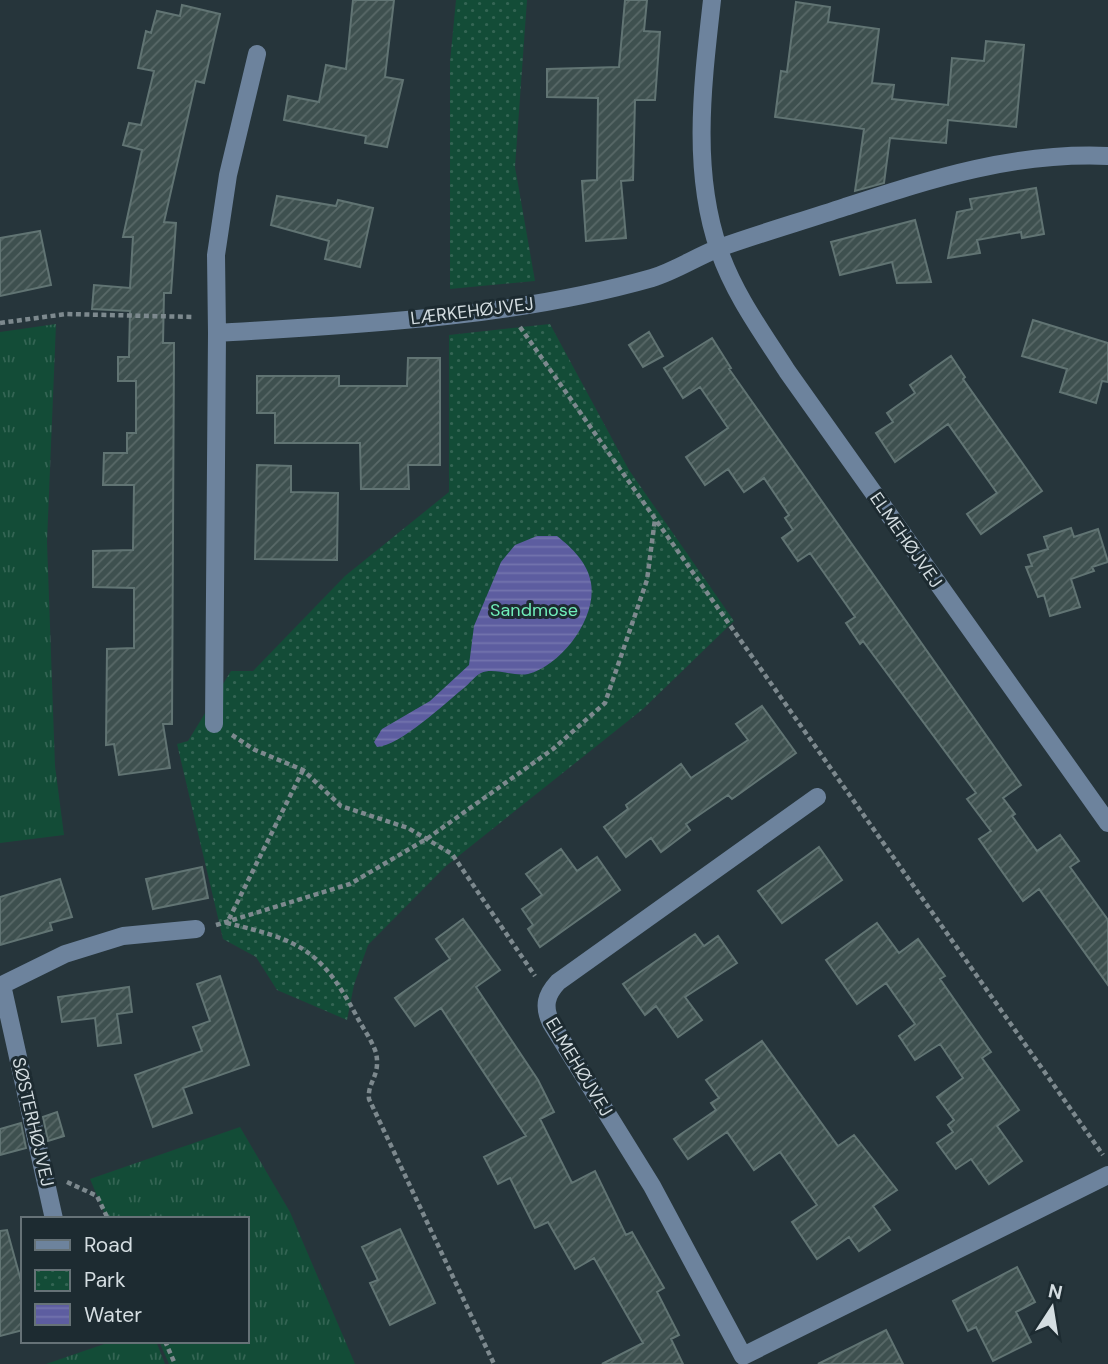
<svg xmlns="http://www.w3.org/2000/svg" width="1108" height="1364" viewBox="0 0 1108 1364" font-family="'DM Sans',sans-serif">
<defs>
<pattern id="grass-tufts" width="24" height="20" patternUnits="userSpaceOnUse" patternTransform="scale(1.75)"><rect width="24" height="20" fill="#134c37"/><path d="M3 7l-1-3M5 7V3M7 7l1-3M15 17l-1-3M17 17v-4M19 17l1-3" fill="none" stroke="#346554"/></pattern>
<pattern id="park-dots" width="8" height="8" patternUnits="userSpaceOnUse" patternTransform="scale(1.75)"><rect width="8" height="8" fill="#134c37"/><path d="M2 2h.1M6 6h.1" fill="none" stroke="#346554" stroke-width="1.8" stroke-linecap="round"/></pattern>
<pattern id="water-rules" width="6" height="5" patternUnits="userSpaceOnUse" patternTransform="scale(1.75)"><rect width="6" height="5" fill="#5d5da0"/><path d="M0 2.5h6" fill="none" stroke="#7374ad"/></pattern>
<pattern id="building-hatch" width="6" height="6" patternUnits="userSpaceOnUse" patternTransform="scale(1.75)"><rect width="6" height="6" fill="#3e504f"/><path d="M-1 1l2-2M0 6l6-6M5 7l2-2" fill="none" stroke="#596968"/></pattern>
</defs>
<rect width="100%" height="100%" fill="#26353b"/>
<path fill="url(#grass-tufts)" d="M56,324L47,542L55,766L64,835L0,843V332Z
M240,1127L290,1212L355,1364H169L159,1341H247V1219H107L90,1179Z
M113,1341H156L165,1364H46Z"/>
<path fill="url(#park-dots)" d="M456,0H527L515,167L535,281L450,289V62Z
M550,324L629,470L734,621L643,709L446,866L368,945L354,985L347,1020L277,990L256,957L223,939L177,744L188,741L231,671H253L345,576L449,492V335Z"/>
<path fill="url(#water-rules)" d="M537,536H557C572,548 588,563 591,583C597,618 562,665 528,674C513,677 494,667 481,673C475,676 469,684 464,688C445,703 400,746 377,747L374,742L382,729L430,701L469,665L474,626L501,562L515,545Z"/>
<path fill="url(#building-hatch)" stroke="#617473" stroke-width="2" d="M353,0H394L385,77L403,80L387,147L365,143L366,136L284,120L288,96L319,102L326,65L346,69Z
M625,0H647L644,31L660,32L655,100H635L633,180L621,181L626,238L586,241L582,181L597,180L598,98L547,97V69L619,67Z
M796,2L830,7L828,22L879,29L872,83L894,85L892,99L948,105L952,58L984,61L986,41L1024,45L1016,127L948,120L946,143L890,138L884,183L855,191L864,129L775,117L781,71L787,72Z
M182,5L220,14L204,83L196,81L164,222L176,223L171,293H164L163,343H174L172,724H163L170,768L119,775L114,744L106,745L107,649L134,648V588L93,587V551L133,550L134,485H103L104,453H127V433H136V381H118V357H129L130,311L92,309L94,285L130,288L133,237H123L142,150L123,145L129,123L141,125L154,71L138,68L146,31L151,33L157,11L180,16Z
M1036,188L1044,234L1022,238L1021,232L977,240L980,253L948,258L957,212L972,209L970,199Z
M277,196L336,206L338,200L373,208L360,267L325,259L329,241L271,225Z
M915,220L931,282L897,283L892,262L840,275L831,242Z
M40,231L51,285L0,296V238Z
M1033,320L1108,343V382L1102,381L1096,403L1060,392L1067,369L1022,356Z
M649,332L663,356L643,367L629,345Z
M712,338L731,368L729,369L1021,785L1003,798L1015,814L1012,816L1037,851L1060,835L1079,861L1070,867L1108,920V985L1039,889L1023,901L979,839L991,831L967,799L976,793L863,641L860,644L846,623L855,617L810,553L798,561L782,538L793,530L785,518L789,515L764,478L744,492L728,469L705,485L686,457L728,428L700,387L683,398L664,368Z
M951,356L965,377L963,379L1042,491L981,534L967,514L997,493L948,424L895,462L876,433L893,422L887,413L915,393L910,385Z
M408,358H440V465H408L409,489H361L360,443H275V413H257V376H339V386H407Z
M257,465L291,466V492L338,493L337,560L255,559Z
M1071,528L1074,537L1098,529L1108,562L1092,567L1094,571L1071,579L1080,607L1050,616L1044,595L1038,597L1026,567L1032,566L1028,555L1048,549L1044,537Z
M762,706L796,753L732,799L728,795L686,824L690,830L661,852L651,838L626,857L604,827L628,809L626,805L681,764L691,778L748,740L736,724Z
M819,847L842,880L782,923L758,891Z
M561,849L577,871L597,857L620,890L540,947L528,929L533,925L522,909L542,895L526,874Z
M202,867L208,898L153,909L146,879Z
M60,879L72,917L50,923L52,930L0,945V897Z
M463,919L500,970L476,987L538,1080L554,1112L540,1119L572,1183L595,1171L626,1235L632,1232L664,1288L657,1292L679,1335L671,1339L683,1364H602L643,1343L594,1258L575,1269L548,1222L535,1228L510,1178L498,1184L484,1157L526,1136L441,1008L415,1026L395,998L450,959L436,939Z
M877,923L899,953L918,939L945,976L940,979L991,1052L982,1058L1019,1110L997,1126L1022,1161L989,1184L971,1159L956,1169L937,1143L953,1132L948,1125L954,1120L937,1097L963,1078L940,1044L915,1060L899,1036L915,1024L886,983L857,1004L826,960Z
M695,934L704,946L718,936L737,963L685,997L702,1020L678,1037L656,1006L645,1015L623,984Z
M220,976L249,1065L183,1088L192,1113L153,1127L135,1075L202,1051L193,1027L210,1021L197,984Z
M129,987L132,1012L117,1014L121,1043L98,1046L95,1018L62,1022L58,997Z
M762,1041L838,1146L854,1135L897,1190L873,1206L890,1230L859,1251L849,1237L817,1259L792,1222L817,1205L780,1152L754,1170L727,1132L688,1159L674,1139L716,1110L711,1103L719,1098L706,1080Z
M57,1112L64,1136L48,1141L43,1117Z
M21,1123L26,1148L0,1155V1129Z
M400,1229L435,1303L390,1325L370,1283L378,1280L362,1247Z
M7,1230L23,1288V1330L0,1336V1231Z
M1017,1267L1035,1302L1016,1312L1031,1342L993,1361L976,1327L968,1331L953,1301Z
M886,1330L903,1364H818Z"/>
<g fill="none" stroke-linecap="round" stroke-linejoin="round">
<path stroke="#7d898e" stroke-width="4.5" stroke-dasharray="5 3.5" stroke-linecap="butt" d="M0,323L66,314L194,317
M520,327L1103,1155
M232,735L255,750L303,770L341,806L408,828L452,854L535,976
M303,770L227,923C298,940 320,948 356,1015C362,1027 372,1040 376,1053C381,1076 367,1082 369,1099L494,1364
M216,925L350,884L428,838L553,749L605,703L647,580L655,519
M67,1182L97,1196L108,1219
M165,1341L175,1364"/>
<path stroke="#6d839d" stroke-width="18" d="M712,0C703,81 691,170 719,250C734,294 762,332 787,371L1108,823
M217,333L216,255L228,175L257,54
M214,724L217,333C362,324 511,318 652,278C675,271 696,257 719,248C761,233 803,221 845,207C934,178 1013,152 1108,156
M817,797L558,982C546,995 543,1006 551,1023L652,1186L743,1356L1108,1175
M2,985L54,1219
M0,986L65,954L123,936L196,929"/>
</g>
<g text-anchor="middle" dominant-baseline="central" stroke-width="6" stroke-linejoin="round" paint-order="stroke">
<g font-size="18" fill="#d4dde1" stroke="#1d2b31">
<text transform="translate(472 311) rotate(-7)">LÆRKEHØJVEJ</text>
<text transform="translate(906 540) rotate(55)">ELMEHØJVEJ</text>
<text transform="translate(579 1067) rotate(59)">ELMEHØJVEJ</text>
<text transform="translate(33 1122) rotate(77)">SØSTERHØJVEJ</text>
</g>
<g font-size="18" fill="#70edb9" stroke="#1d2b31">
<text x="534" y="610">Sandmose</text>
</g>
</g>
<rect x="21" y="1217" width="228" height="126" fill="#1d2b31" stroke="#667277" stroke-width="2"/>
<rect x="35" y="1240" width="35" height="10" fill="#6d839d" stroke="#667277" stroke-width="2"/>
<text x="84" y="1252" font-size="21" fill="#d4dde1">Road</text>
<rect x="35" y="1270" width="35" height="21" fill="url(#park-dots)" stroke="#667277" stroke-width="2"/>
<text x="84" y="1287" font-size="21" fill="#d4dde1">Park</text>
<rect x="35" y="1304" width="35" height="21" fill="url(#water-rules)" stroke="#667277" stroke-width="2"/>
<text x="84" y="1322" font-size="21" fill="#d4dde1">Water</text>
<g transform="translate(1052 1308) rotate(12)" stroke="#1d2b31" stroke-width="5" paint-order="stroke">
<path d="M0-5L12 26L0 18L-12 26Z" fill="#d4dde1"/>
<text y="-10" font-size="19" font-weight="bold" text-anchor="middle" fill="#d4dde1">N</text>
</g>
</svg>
